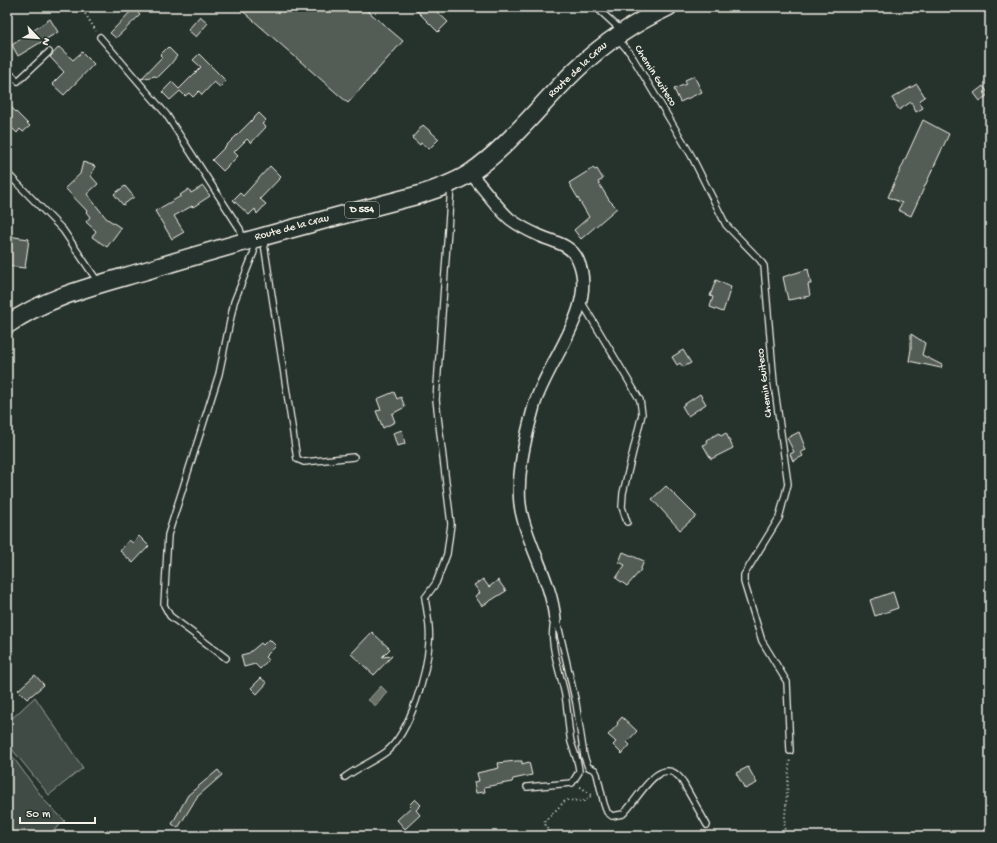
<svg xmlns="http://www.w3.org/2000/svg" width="997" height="843" viewBox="0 0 997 843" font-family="'Gochi Hand',sans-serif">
<rect width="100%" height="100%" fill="#26332d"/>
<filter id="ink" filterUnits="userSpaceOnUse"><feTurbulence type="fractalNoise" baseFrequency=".025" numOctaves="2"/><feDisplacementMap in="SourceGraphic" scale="8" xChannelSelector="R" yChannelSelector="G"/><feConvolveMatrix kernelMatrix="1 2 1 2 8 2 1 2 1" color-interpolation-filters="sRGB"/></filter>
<g filter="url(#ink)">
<path fill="#414b45" stroke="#9a9e96" d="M35,697L83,768L49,795L7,743V723Z
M7,749L45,801L65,821L46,836H7Z"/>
<path fill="#676f68" stroke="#9fa39b" d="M381,686L387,692L376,706L368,700Z"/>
<path fill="#525c55" stroke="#f4f1e8" d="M238,7H363L403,41L348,103Z
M422,7H432L448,22L438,32L417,11Z
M134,8L140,15L116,38L110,33Z
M200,16L208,23L196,37L188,30Z
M50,19L58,32L18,56L12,45Z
M59,47L73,60L82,52L94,64L64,95L52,84L64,72L50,57Z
M168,47L177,56L170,65L158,77L155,76L141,79L162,57L160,55Z
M199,54L226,81L220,87L214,82L202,95L199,91L193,97L189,93L185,96L180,91L170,100L162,92L172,82L179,89L201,67L193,60Z
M694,76L702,92L680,102L674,89L686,84L685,80Z
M917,84L925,97L919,101L923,108L916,112L911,102L899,110L892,98Z
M983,86L989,94L980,101L974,93Z
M7,103L30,126L23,132L20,129L17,133L7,123Z
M259,113L266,120L262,124L266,127L251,143L247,139L234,152L238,156L223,171L212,160Z
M923,120L949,134L911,216L898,210L902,203L888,197Z
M423,125L439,139L429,149L421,143L420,145L412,138Z
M83,162L95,166L91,176L98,184L87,194L106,218L121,228L107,247L92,237L96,231L86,222L90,217L86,212L87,211L65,188L80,174Z
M270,166L281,177L260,199L266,204L257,214L255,209L249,215L233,200L240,193L243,196Z
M593,168L595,170L597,169L603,179L598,182L609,200L617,208L581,239L574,230L589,217L569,183Z
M125,186L134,197L123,205L114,194Z
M203,186L210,196L193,207L192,206L174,216L184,232L172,239L155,211L181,196L180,195L189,189L191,193Z
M7,236L29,239L25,268L7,266Z
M808,269L811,284H808L810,296L788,300L783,277Z
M716,280L731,287L723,312L710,307L713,297L710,296Z
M911,334L925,343L922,355L942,365L941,368L909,361L911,349Z
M683,350L691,363L683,367L680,363L677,365L672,357Z
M394,392L397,399L401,397L405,407L392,414L395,422L383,428L376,411L381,410L377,399Z
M700,394L706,404L688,416L682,406Z
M402,430L405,444L397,446L393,433Z
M799,432L806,450L801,452L803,456L793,461L790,454L794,452L787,438Z
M719,433L721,436L726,433L733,448L711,459L703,445L708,443L706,440Z
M666,486L696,516L680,530L652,499Z
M139,536L149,546L133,563L120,551L129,540L133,543Z
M623,552L644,561L640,571L627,586L616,578L625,565L619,562Z
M483,579L489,587L498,580L506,591L482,606L475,596L480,593L474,585Z
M893,592L898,608L875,616L870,600Z
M372,632L390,649L382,657L392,656L374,675L351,654Z
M269,639L276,646L265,657L268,660L260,669L255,664L244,667L241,655L249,653L261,643L263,645Z
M35,675L44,685L27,699L18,690Z
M261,678L267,683L257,694L251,688Z
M622,717L637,731L627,742L630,745L622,754L613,745L616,742L608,735L618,724L617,723Z
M516,761H522V764L529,762L532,775L513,779L512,782L484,787L485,792L476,793L474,782L479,781L477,773L499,768L498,763Z
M748,767L757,783L745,789L736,773Z
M218,770L222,775L197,797L178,828L172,824L188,795Z
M415,799L421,805L416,810L420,815L405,829L397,820L411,807L409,805Z"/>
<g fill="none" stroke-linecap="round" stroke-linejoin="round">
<g stroke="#f4f1e8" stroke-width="8">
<path id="lane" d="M596,7L622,31
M100,37L166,114L240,229L243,241
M617,38L630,53L691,155L726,225L760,260L764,266L774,383L788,484L779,518L744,575V582L762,641L787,682L790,751
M7,71L18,81L49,52
M7,173L63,230L98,282
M263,237L297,459L304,462L354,457
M581,301L640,400L642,414L623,493L622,507L627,522
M555,620L558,625L576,703L584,756L588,767L595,770L597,774L604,804L607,812L612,816L623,814C637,802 659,752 681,779L707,825
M226,658L170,616L164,605L168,535L219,374L234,302L254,252L252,241
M345,777C357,768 374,761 386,752C410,733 427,673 429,643C431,629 427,612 425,598L436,583L447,554L451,524L436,400L451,186
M527,787L572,783L579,772C579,762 574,752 571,742C568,727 568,711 565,695C561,675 547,639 555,620"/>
</g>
<g stroke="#f4f1e8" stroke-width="14">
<path id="street" d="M470,173C482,186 497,208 510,219C518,225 529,231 538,235C553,242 571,244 578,260C599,306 546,363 534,406C525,439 513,486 523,519C532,553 552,584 555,620"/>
</g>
<g stroke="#f4f1e8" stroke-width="20">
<path id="primary" d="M7,325C47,296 101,284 148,270C239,242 330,218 422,194C439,188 455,183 470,173C509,147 543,101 578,68C605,42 634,23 668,7"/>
</g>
<path stroke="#f4f1e8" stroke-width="2" stroke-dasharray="1 3" stroke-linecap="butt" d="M81,7L96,31
M551,836L544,822L566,800L584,801L592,795L579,786
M789,836L784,828L790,758"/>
<use href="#lane" stroke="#26332d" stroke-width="5.5"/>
<use href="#street" stroke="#26332d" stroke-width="11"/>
<use href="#primary" stroke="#26332d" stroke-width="17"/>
</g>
</g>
<g text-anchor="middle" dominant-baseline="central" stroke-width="4" stroke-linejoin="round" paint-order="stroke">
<rect fill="#26332d" stroke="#b6b8b0" stroke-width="1" x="345" y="202" width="34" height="16" rx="3"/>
<g font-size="10" font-weight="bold" fill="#f4f1e8">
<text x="362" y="210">D 554</text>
</g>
<g font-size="11" fill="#f4f1e8" stroke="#26332d">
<text transform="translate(578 70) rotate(-43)">Route de la Crau</text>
<text transform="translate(655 76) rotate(58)">Chemin Guiteco</text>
<text transform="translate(292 228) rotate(-15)">Route de la Crau</text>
<text transform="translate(765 383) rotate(-97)">Chemin Guiteco</text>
</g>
</g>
<rect width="997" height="843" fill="none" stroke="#26332d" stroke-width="24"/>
<rect x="12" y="12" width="973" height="819" fill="none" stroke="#f4f1e8" stroke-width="1.5" filter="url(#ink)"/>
<g transform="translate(38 38) rotate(115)" stroke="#26332d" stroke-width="3" paint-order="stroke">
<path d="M0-3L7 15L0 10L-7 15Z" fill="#f4f1e8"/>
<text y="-6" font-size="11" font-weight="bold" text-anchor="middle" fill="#f4f1e8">N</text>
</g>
<path d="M20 817v6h75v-6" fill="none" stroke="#f4f1e8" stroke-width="2"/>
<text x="26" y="817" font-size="12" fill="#f4f1e8" stroke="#26332d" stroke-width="3" paint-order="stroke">50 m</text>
</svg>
